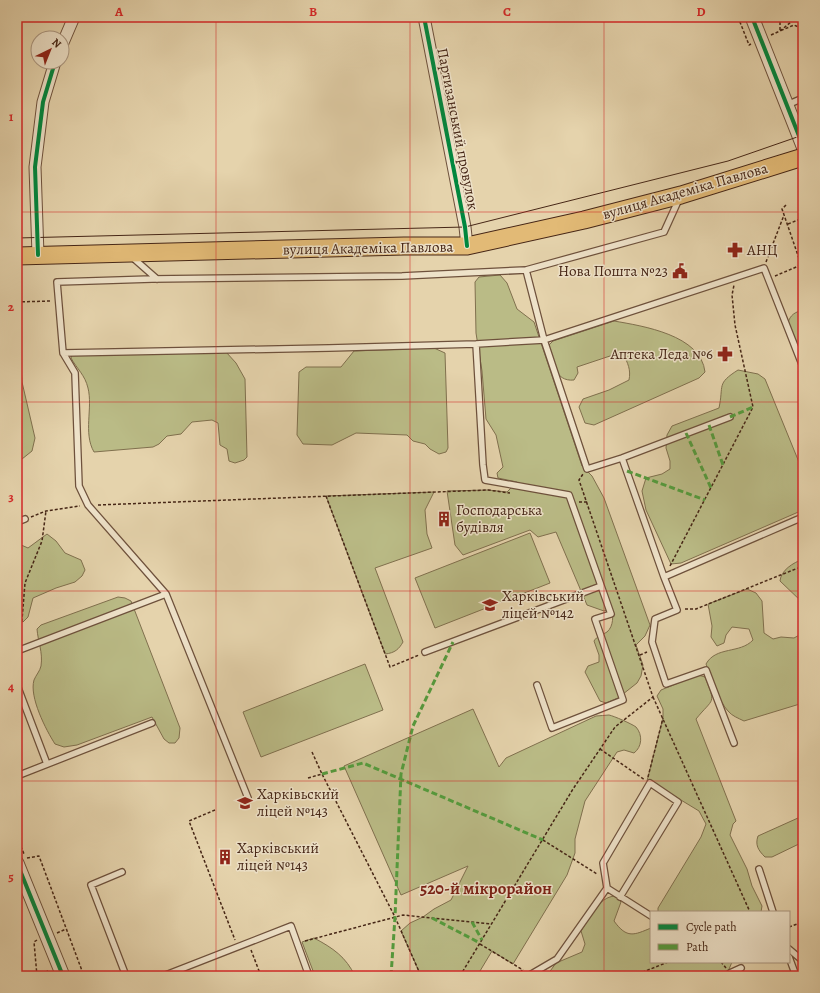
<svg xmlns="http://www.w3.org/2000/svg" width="820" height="993" viewBox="0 0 820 993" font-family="Alegreya,serif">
<rect width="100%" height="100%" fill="#e5d3ac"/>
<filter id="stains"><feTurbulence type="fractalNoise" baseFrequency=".005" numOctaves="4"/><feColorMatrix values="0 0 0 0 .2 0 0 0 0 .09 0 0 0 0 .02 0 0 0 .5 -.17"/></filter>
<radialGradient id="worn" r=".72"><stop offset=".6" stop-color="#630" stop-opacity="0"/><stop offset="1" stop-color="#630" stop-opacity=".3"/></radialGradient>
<path fill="#babb86" stroke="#80704e" d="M500,275L507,283L517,309L534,322L582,466L592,476L604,498L650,625L645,636L636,645L643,665L641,676L637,683L618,698L606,703L600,701L585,672L588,666L599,662V655L594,641C597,636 602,635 607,632C614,626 613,615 612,608L604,611L587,605L556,532L538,537L530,530L463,555L455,545L447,491L488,490L507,492L517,482L498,478L497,473L503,467L496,435L486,419L482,371L476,333L475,282L479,277Z
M803,310V360L788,323C790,315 795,312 803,310Z
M614,321C643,326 701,335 705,372L699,378L594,425L585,423L579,407L583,399L609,390L629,380C631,370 628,363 623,354H616L577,367L578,373L574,380C554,382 553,361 548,346L553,341Z
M17,332L19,333L22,382L35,438L32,451L17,463Z
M434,348L445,353L448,448L446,452L439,454L430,449L425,444L413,441L407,435L356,433L332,445L303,444L297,435L299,372L306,367H341L354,351Z
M226,352L236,363L245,379L247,457L244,460L235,463L229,461L227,449L220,445L218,423L212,420L192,422L181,434L167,436L159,444L153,447L94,452C83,433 93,408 88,388C85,375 77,369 71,358L72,355Z
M738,370L758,374L765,379L803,472V510L681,563L671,564L646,510L642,491L646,478L662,474L670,469V461L666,448L667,435L672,426L719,408C724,385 716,384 738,370Z
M434,492L425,510L427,534L432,548L375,568L403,642C399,649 395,653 385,654L326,496Z
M530,533L550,583L435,628L415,578Z
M47,534L56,541L65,553L81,560L85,570L82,576L75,582L56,588L33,598L28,617L23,622L17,620V537L19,544L28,548Z
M803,559V603L780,581C781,570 793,563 803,559Z
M747,589L756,593L762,601L764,633L773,639L781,637L794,638L803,633V703L744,721C738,718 732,716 728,711C719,702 711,676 706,664C716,646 740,654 753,640L749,629L732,627L726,635L724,643L717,646L711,637L712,626L708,604Z
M118,597L125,598L131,601L180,728L179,738L175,743H169L164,739L152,717L77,745L64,747L55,744C46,730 29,697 34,680C36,675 40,671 41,666C43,652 38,642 37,629L41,625Z
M365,664L383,710L261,757L243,712Z
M698,675L705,677C716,705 714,697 696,719L736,821L733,824L730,835L747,869L752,886L762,906L761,912H658V908L701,837L706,824L699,811L676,797L670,795L647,781L663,718V709L657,696L661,690Z
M473,709L499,767L506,758L596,716C600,716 605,715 609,715C614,716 632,724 636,727C643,735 642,747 634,753L624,750L617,752L585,801L575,839V853L567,875L513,964L492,951L477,976H421L401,931L410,923L423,917L434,909L451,900L468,866L401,895L344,766Z
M803,813V842L772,857H765C758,850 755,845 758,836L798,818Z
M615,896L621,902L614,921C627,939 634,935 651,928V962H732L727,974L728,976H548V974L556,963L582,952L585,944L581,931C589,919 598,897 615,896Z
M314,938C333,948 346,957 355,976H315L302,942Z"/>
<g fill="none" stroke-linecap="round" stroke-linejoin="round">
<g stroke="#6e513c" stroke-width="8">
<path id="service" d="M787,105L803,98
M132,257L157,279
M526,270L544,340L587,469L622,458L730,417
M476,344L483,465L485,480L569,495L611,614L595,619L623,700L552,728L537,685
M63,353L329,348L476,344L544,340L764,268L803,367
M622,458L664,577L677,610L655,619L652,642L666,684L706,670L734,743
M17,522L25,519
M664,577L803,517
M17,651L166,594
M425,652L601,586
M17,685L47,764
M17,776L152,723
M248,798L166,594L88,505L79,486L75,373L63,353L57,282L152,279L402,276L526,270L664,232L679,199
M759,869L773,912
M122,872L91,885L126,976
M607,888L651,916
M789,949L803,961
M789,957L796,976
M163,976L291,926L309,976
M528,976L557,959L607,888L603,863L650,783L678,802L620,897
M731,976L730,973L741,968"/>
</g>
<g stroke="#6e513c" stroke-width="13">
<path id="minor" d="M424,17L465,227L467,246
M62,45L74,17
M38,255L35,167L43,102L55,62"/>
</g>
<g stroke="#6e513c" stroke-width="15">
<path id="tertiary" d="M752,17L803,146
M17,863L63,976"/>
</g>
<g stroke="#462616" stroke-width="19">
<path id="primary" d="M17,256L404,246H467L584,220L681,195L803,157"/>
</g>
<path stroke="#462616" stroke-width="1.5" stroke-dasharray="3 2" stroke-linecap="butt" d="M738,17L749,45L751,44
M780,17V31L794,25L803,29
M771,35L780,31L797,17
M786,205L782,209L803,270
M788,224L803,218
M766,262L784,215
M775,276L801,265
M17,302L51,301
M326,496L390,667L419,655
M579,502H587
M98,505L488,490L510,493
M31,517L46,511L80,506
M670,566L753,407L735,325L732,295L734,285
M685,609H696L803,566
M17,636L22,620L25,583L42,541L46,511
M640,655L647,652
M653,697L750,912
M600,749L645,780
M312,752L322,774
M648,777L663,718
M308,778L322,774L395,917L421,976
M215,810L189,821L235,940
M17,837L24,854
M543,840L597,874
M27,858L39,856L84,976
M789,927L803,922
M57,933L66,929
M37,940L34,942L37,976
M305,941L403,915L491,924
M480,944L523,970
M251,950L261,976
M721,962L726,968
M37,974L48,971
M460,976L573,789L615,727L653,697L579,480L583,474
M518,976L522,970
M633,976L668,962"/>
<use href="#service" stroke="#eee2c9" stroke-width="5.5"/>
<use href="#minor" stroke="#eee2c9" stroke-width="11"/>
<use href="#tertiary" stroke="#eee2c9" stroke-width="13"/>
<use href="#primary" stroke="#e2ba76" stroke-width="17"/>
<path stroke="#462616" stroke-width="1" d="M17,238L465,227L728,161L803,135"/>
<path stroke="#549c3d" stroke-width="3" stroke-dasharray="6 3" stroke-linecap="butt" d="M730,417L753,407
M709,425L723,465
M686,433L711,488
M627,471L705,500
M322,774L363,763L543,840
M432,918L480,943
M472,922L482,940
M391,976L395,917L401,774L413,726L453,642"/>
<g stroke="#eee2c9" stroke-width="6">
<path id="cycleway" d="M424,17L465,227L467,246
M752,17L803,146
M38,255L35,167L43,102L55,62
M17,863L63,976"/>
</g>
<use href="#cycleway" stroke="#00873e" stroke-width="4"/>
</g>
<path fill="none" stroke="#d62828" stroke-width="1" stroke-opacity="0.55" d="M216,17V976M410,17V976M604,17V976M17,212H803M17,402H803M17,591H803M17,781H803"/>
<defs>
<g id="pharmacy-bare" transform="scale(1.2)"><path d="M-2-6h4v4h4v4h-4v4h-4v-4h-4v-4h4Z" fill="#8f2418" stroke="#eee2c9" stroke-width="2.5" paint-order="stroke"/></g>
<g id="civic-bare" transform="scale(1.2)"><path d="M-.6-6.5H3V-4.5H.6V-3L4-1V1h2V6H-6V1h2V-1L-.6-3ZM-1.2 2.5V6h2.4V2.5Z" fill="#8f2418" stroke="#eee2c9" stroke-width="2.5" paint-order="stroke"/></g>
<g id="building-bare" transform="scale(1.2)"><path d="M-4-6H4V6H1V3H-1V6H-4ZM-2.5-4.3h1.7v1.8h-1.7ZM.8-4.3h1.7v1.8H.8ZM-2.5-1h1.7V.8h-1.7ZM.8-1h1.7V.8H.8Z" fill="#8f2418" stroke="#eee2c9" stroke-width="2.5" paint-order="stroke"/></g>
<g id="school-bare" transform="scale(1.2)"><path d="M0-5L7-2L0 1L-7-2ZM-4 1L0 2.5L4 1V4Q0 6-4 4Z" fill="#8f2418" stroke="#eee2c9" stroke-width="2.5" paint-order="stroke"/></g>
</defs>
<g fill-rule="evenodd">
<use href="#pharmacy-bare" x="735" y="250"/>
<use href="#civic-bare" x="680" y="271"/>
<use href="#pharmacy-bare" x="725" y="354"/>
<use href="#building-bare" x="444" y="519"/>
<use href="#school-bare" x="490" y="605"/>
<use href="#school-bare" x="245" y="803"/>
<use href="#building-bare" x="225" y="857"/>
</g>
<g text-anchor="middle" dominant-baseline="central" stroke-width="3" stroke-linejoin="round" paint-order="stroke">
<g font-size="15" fill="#462616" stroke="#eee2c9">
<text transform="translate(458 129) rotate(79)">Партизанський провулок</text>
<text transform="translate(685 191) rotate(-16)">вулиця Академіка Павлова</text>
<text transform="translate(368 248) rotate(-1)">вулиця Академіка Павлова</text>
</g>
<g font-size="15" fill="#462616" stroke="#eee2c9" text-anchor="start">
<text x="747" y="250">АНЦ</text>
<text x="668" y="271" text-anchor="end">Нова Пошта №23</text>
<text x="713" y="354" text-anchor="end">Аптека Леда №6</text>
<text x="456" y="510">Господарська<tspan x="456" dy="17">будівля</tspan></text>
<text x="502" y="596">Харківський<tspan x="502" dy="17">ліцей №142</tspan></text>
<text x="257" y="794">Харківьский<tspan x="257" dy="17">ліцей №143</tspan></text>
<text x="237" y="848">Харківський<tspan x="237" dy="17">ліцей №143</tspan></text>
</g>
<g font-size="17" font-weight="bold" fill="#7a1f14" stroke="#eee2c9">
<text x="486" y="888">520-й мікрорайон</text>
</g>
</g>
<rect width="820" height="993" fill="none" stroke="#e5d3ac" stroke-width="44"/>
<rect x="650" y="911" width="140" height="52" fill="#eee2c9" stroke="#ab9781"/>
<rect x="658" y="924" width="20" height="6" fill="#00873e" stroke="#ab9781"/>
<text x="686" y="931" font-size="12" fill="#462616">Cycle path</text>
<rect x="658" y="944" width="20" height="6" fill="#549c3d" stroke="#ab9781"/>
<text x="686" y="951" font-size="12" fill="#462616">Path</text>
<g transform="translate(50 50) rotate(43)"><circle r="19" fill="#eee2c9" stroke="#ab9781"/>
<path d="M0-3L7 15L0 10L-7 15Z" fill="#8f2418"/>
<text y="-6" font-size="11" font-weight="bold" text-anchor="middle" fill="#462616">N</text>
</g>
<rect x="22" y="22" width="776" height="949" fill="none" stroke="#d62828" stroke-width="1.5"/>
<g font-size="13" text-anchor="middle" font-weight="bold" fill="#d62828">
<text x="119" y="16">A</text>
<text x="313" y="16">B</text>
<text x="507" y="16">C</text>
<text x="701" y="16">D</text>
<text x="11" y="121">1</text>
<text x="11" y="311">2</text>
<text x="11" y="501">3</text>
<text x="11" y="691">4</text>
<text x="11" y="881">5</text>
</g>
<rect width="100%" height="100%" filter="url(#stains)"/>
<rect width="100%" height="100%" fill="url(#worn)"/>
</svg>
